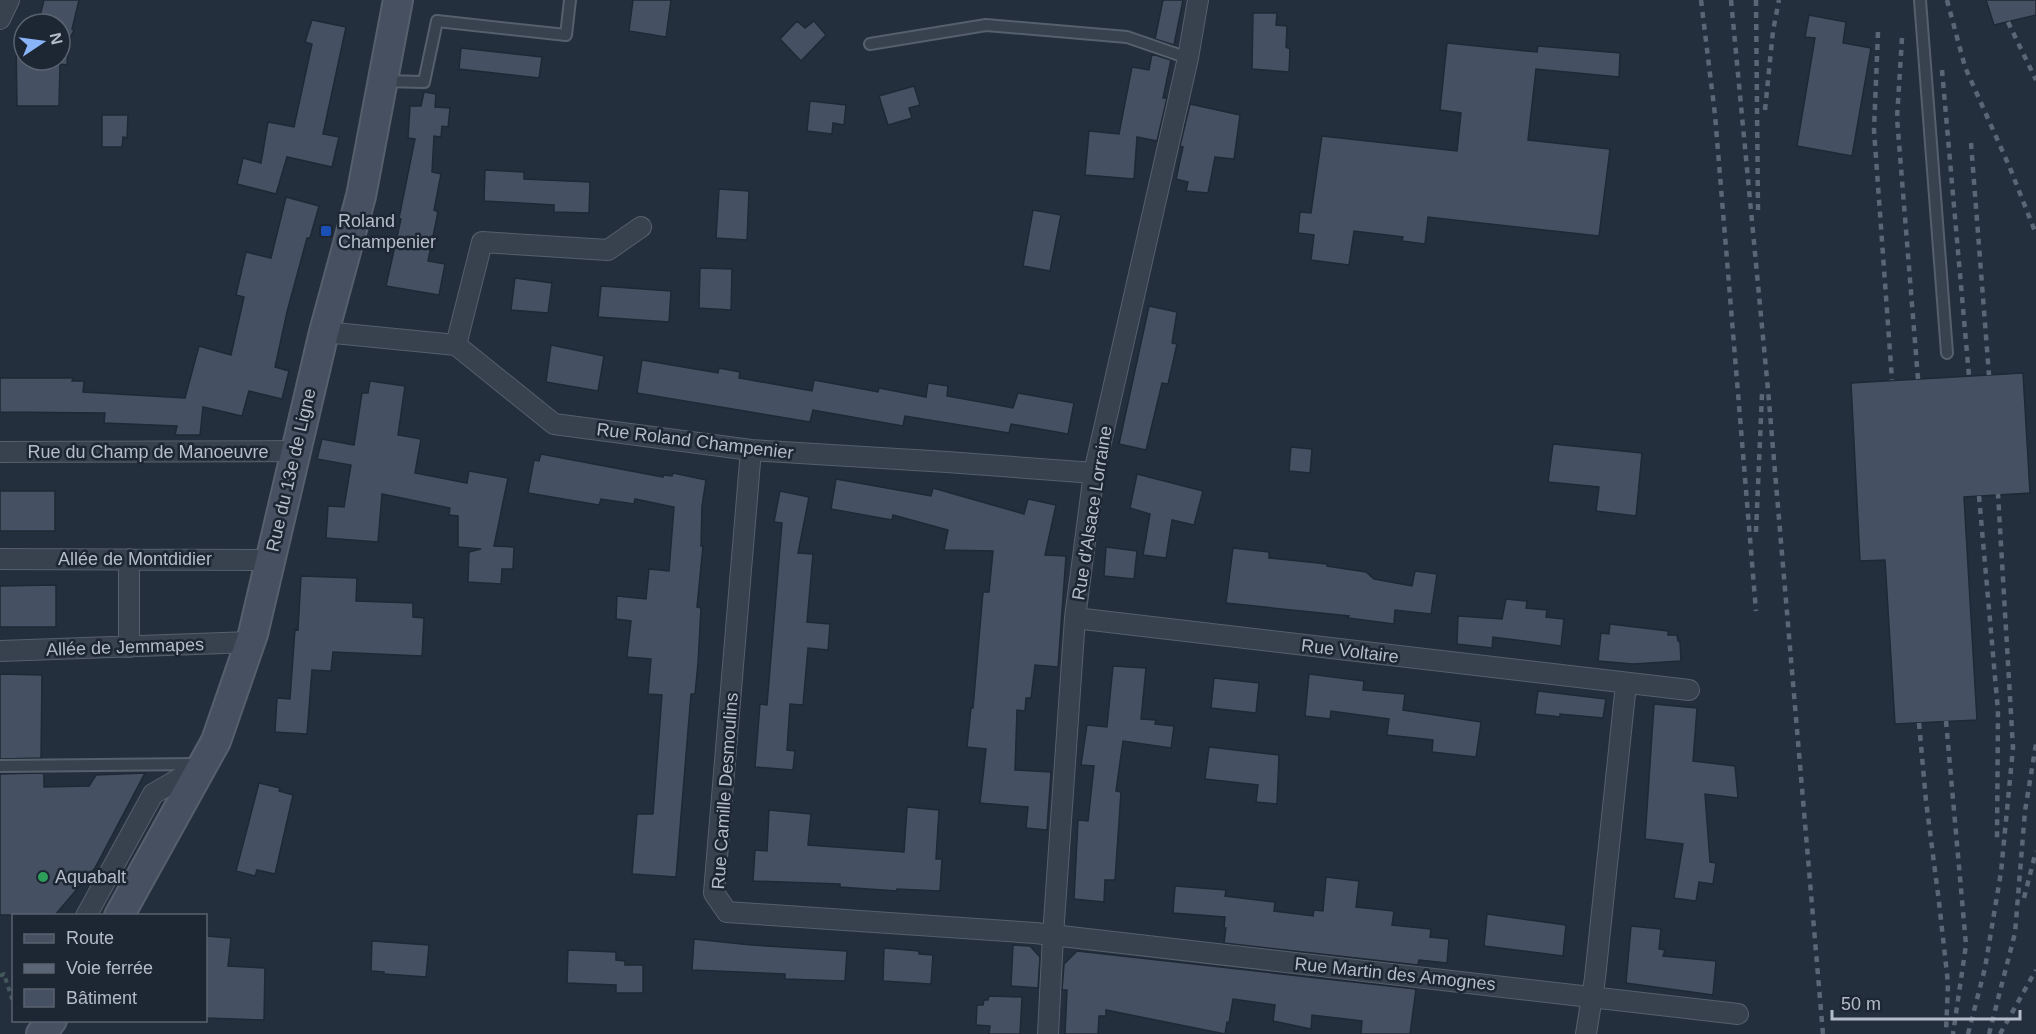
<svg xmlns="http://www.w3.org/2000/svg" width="2036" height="1034" viewBox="0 0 2036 1034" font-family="Arial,sans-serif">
<rect width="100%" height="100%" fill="#242f3e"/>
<path fill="#455162" stroke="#1f2835" stroke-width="1.5" d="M44,0H79L72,29L74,30L68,42L67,65L60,64L59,106H17L16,41L24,43V60H60V24H38Z
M633,0H671L666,37L629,31Z
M1163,0H1183L1174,45L1155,39Z
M1986,0H2036V15L1994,25Z
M1253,13H1277L1276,25L1287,26L1286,47L1290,49L1289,72L1252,69Z
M1809,15L1846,22L1843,43L1871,48L1852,156L1797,146L1815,38L1805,37Z
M312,20L346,27L323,134L339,137L332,167L287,157L276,194L237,184L243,158L261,163L268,122L294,127L312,44L305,42Z
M797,21L805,28L814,21L826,35L801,61L780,39Z
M1447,43L1537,52L1538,46L1620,53L1619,77L1536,69L1528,140L1610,149L1599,236L1428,217L1425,244L1402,241L1403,237L1354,231L1349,265L1311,260L1314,235L1298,233L1300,212L1311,213L1322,136L1457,151L1461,113L1440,110Z
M461,48L542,57L539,78L459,69Z
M1152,54L1171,60L1163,98H1167L1157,141L1137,137L1134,179L1085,175L1089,131L1119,134L1132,67L1149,70Z
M914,86L920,105L909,108L912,118L888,125L879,96Z
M424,92L436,94L435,107L450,108L448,127L442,126L441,137L434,136L432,172L441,174L434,210L438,212L428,261L445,264L439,295L386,286L401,219L399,218L415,139L408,138L410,106H421Z
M810,101L846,105L844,125L833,123L832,134L807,131Z
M1190,104L1240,115L1234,159L1215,157L1208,193L1186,191L1188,182L1176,179L1183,147L1180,146Z
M102,115H128L127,138L123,137L122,147H102Z
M485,170L524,172V179L590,182L589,213L554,212V205L484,201Z
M719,189L749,191L747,240L716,238Z
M286,197L319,206L310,238H307L287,312L275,367L289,371L282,399L249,391L242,416L203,407L200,435H175L177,426L104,423L105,413L0,412V378H73L72,381H84L83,392L185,398L199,346L231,355L244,297L236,295L246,252L271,258Z
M1033,210L1061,215L1050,271L1023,266Z
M700,268L732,269L731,310L699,308Z
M515,278L552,283L548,313L511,310Z
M601,286L671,291L669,322L598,317Z
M1149,306L1177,312L1172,343L1177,344L1168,384L1162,383L1146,450L1119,444Z
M551,345L604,356L598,391L546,382Z
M642,360L718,373L719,368L740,372L739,378L812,391L814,380L878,392L879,388L926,397L928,383L948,386L947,396L1013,408L1018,393L1074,403L1068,434L1011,424L1009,433L905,416L903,426L813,410L810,422L637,393Z
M2023,373L2030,493L1964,497L1977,720L1895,724L1885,560L1860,561L1851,383Z
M370,381L405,386L398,435L421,439L415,473L467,483L469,471L508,478L494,546L514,547L513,569H502L501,584L468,582L469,552L481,549L458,547V516L449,515L450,508L382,494L378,542L326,538L328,506L344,507L351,465L317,459L322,439L354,445L362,393H368Z
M1553,444L1642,453L1636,516L1596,511L1599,487L1548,482Z
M1291,447L1312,449L1310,473L1289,471Z
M541,454L663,477V475L672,476L673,473L706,480L702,506L701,546H703L697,607L701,608L698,663L695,694H691L676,877L632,874L637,814H653L662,695L648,694L651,659L627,657L631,621L616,619L617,596L646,599L649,569L669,571L674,507L635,499L634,504L601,499L599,505L528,493L534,460L539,461Z
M1137,474L1203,491L1194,525L1172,520L1166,558L1143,555L1150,514L1130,508Z
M836,479L931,496L933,488L1024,514L1028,499L1056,505L1045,555L1066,556L1058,667L1035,665L1031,698H1026L1025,711L1017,710L1015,770L1051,772L1047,830L1026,828L1028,807L980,803L986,749L967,747L971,708H973L983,592H989L993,551L944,550L948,530L893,515L892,520L831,509Z
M0,491H55V531H0Z
M780,491L809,497L798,553L813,554L807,622L830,624L828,650L808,648L803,705L790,704L787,750L795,751L793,770L755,767L760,704L767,705L782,523L774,522Z
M1106,547L1137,551L1134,579L1104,576Z
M1233,548L1269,552V558L1327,564V566L1366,572L1374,579L1412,586L1415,571L1437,574L1431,614L1395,610L1394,624L1348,618L1349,616L1226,603Z
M301,576L357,578L356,601L413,603V617L424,618L422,656L333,652L331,671L312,670L307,734L275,732L277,698L290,699L295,629L298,630Z
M56,585V627H0V586Z
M1506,599L1527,601L1526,608L1547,610L1546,617L1564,619L1561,646L1493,637L1492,648L1457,644L1458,616L1502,619Z
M1610,624L1668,631V635H1677L1678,641L1680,642L1681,661L1633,664L1598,661L1601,633L1609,634Z
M1113,666L1146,668L1141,719L1156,720L1155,724L1174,726L1171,748L1123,741L1116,791L1121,792L1115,880H1105L1104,902L1074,899L1078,820L1088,821L1094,766L1081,765L1087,725L1107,727Z
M0,674L42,675L41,758L0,759Z
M1309,674L1364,681L1363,690L1405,694L1403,710L1481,722L1476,757L1432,752L1433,740L1387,735L1389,719L1331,711L1330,719L1305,716Z
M1214,678L1259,683L1256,713L1211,708Z
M1538,691L1606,699L1603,718L1560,714V717L1535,714Z
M1654,704L1697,708L1693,761L1735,766L1738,798L1705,794L1710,862L1716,863L1713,884L1699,882L1696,901L1674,898L1683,844L1645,839Z
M1209,747L1279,755L1277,804L1256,802L1258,785L1205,779Z
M41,773L44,774V787L89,786L96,775L145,773L95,868L55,915H0V774Z
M259,783L280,788L279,791L293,795L275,874L257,870L255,876L236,871Z
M907,807L939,810L936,859H942L940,891L897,889V891L840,887V884L753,881L755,850L767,851L769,810L811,814L808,845L904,852Z
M1326,877L1359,881L1356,907L1394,911L1392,925L1431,929L1430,937L1449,939L1447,963L1419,960L1418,965L1224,943L1226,928H1224L1225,917L1173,913L1175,886L1226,890L1225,896L1275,902L1274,911L1313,916L1314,910L1323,911Z
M1487,914L1566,925L1563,956L1484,946Z
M1631,926L1661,929L1659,949L1665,950L1663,956L1716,961L1713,995L1626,983Z
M206,936L231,938L228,966L265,968L264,1020L206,1018Z
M694,939L751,945L847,951L845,981L785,979V974L692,970Z
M372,941L429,945L426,977L384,974V972L371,971Z
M1013,945L1030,946L1040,957L1038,988L1011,986Z
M884,948L919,951V954L933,955L931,984L883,981Z
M568,950L616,952V960L625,961V965H643V993H616V985L567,983Z
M1077,951L1416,989L1410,1034H1361L1362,1021L1312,1015L1311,1029L1273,1021L1275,1005L1233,999L1229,1023L1227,1022L1225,1034L1106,1010V1016H1099L1098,1034H1065L1067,990H1062L1064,964Z
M989,996L1022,997L1020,1034H989L990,1026L976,1025L977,1005H983L984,1000H988Z"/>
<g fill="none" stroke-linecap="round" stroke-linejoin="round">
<g stroke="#565f6c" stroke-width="14">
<path id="service" d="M1920,0L1947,353
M870,44L986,25L1127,37L1188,58
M383,81L424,82L437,21L566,35L570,0
M0,766L197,764"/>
</g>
<g stroke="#565f6c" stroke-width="22">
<path id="minor" d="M0,19L9,0
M324,332L456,345L554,424L751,450L947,462L1094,473
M456,345L482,242L608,250L641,227
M751,450L714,893L727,912L1035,933L1738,1014
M0,452L295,451
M0,559L270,560
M1075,618L1689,690
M129,647V559
M0,651L251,642
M86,916L153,794L201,766
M1048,1034L1053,936L1075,618L1094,473L1188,58L1198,0
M1586,1034L1595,978L1626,684"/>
</g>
<g stroke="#565f6c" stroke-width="32">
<path id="secondary" d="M119,916L216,741L253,634L324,332L361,196L398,0
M41,1034L52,1020"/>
</g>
<path stroke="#44595c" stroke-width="4" stroke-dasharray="4.5 4.5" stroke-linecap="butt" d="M0,976L4,974L14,1005"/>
<use href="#service" stroke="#38414e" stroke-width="10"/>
<use href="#minor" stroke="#38414e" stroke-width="20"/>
<use href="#secondary" stroke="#465061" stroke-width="28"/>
<path stroke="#5a6575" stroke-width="4.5" stroke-dasharray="6 6" stroke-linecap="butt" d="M1701,0L1715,115L1756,611
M1731,0L1768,390L1823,1034
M1756,0L1758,210
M1947,0L1965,67L2010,168L2036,234
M2008,22L2036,80
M1878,32L1874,130L1892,380
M1902,38L1897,118L1918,379
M1942,70L1969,376
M1765,110L1773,31L1779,0
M1971,143L1989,375
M1979,496L1998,711L1997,840
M1756,532L1762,394
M1946,721L1966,945L1953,1034
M1919,723L1926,801L1939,902L1948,983L1946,1033
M2024,898L2036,851
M1968,1034L1985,968L2001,872L2013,748L1998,494
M1989,1034L2015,933L2025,811L2036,744
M2000,1034L2036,970"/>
</g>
<rect fill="#1a4fb4" stroke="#1d2633" stroke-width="2" x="320" y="225" width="12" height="12" rx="3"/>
<circle fill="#2e9e5b" stroke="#1d2633" stroke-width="2" cx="43" cy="877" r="6"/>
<g text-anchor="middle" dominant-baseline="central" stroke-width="5" stroke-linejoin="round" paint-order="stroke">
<g font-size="18" fill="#b4bcc9" stroke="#1d2633" text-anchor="start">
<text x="338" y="221">Roland<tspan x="338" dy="21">Champenier</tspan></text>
<text x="55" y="877">Aquabalt</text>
</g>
<g font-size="18" fill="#b4bcc9" stroke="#1d2633">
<text transform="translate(695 441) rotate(7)">Rue Roland Champenier</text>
<text x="148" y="452">Rue du Champ de Manoeuvre</text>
<text transform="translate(291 470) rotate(-77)">Rue du 13e de Ligne</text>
<text transform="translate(1092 513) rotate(-81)">Rue d'Alsace Lorraine</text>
<text x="135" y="559">Allée de Montdidier</text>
<text transform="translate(125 647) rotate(-2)">Allée de Jemmapes</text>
<text transform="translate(1350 651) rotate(7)">Rue Voltaire</text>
<text transform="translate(725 791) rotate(-86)">Rue Camille Desmoulins</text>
<text transform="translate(1395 974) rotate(6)">Rue Martin des Amognes</text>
</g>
</g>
<rect x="12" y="914" width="195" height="108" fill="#1d2633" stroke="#59626f" stroke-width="1.5"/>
<rect x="24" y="934" width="30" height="9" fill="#465061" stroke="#59626f" stroke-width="1.5"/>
<text x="66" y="944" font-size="18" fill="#b4bcc9">Route</text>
<rect x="24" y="964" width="30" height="9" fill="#5a6575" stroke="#59626f" stroke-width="1.5"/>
<text x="66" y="974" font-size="18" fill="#b4bcc9">Voie ferrée</text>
<rect x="24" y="989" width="30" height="18" fill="#455162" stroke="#59626f" stroke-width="1.5"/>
<text x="66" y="1004" font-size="18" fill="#b4bcc9">Bâtiment</text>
<g transform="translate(42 42) rotate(77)"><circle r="28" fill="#1d2633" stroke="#59626f" stroke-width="1.5"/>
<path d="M0-4.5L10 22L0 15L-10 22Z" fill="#8ab4f8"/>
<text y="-9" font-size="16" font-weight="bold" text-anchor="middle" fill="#b4bcc9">N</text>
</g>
<path d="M1832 1010v9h188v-9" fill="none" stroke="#b4bcc9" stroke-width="3"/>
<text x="1841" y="1010" font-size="18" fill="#b4bcc9" stroke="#1d2633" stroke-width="4.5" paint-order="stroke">50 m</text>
</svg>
